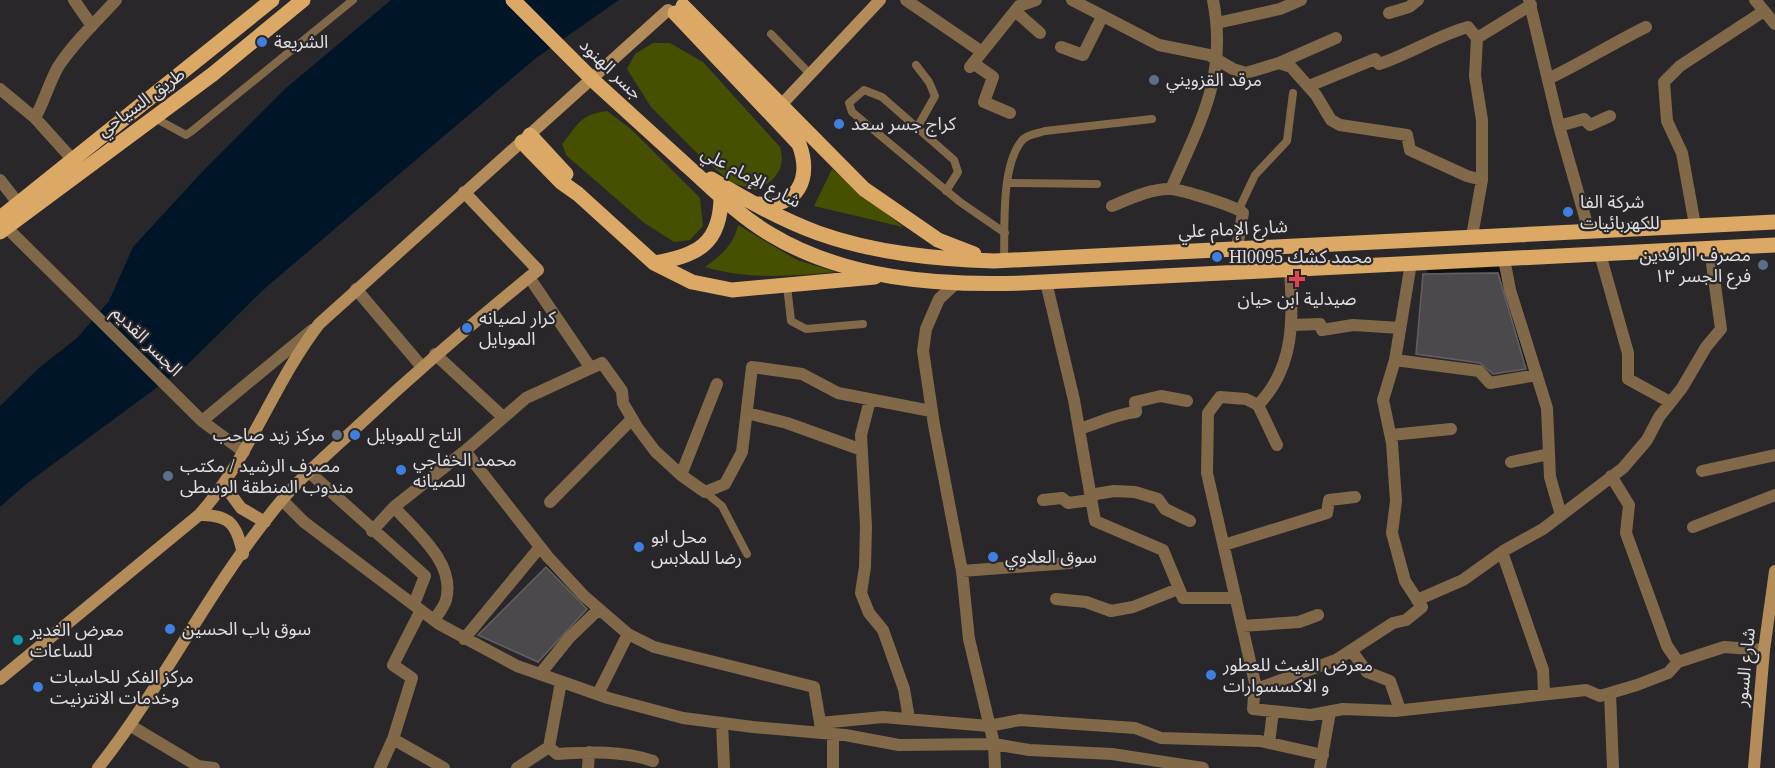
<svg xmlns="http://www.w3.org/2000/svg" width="1775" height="768" viewBox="0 0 1775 768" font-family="'Times New Roman','Noto Sans Arabic',serif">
<defs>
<filter id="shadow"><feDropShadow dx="5.5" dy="-5.5" stdDeviation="0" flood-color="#0009"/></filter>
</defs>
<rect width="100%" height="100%" fill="#29272a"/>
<path fill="#474f00" d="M653,43H670L703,62L780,147C786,169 776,180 756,190L732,183L700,156L651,107L627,69L635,54Z
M607,111L632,130L700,198L703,226L690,240L674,242L643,222L566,155L562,144C579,124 579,115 607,111Z
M832,169L903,227L814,206Z
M738,225L797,260L836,272C791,276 748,280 705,267C721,255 734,245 738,225Z"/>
<path fill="#001628" d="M391,0H619L536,58L404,170L263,290L186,366L26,484L0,507V406L40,367L77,338L109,301L133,247L202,172L286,88Z"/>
<path fill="#4c494c" stroke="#625f62" stroke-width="1.5" filter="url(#shadow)" d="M1498,273L1526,369L1493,374L1480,363L1416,354L1423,274Z
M546,567L587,609L538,662L478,635Z"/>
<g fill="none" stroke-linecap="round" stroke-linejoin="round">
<path stroke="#816849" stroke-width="8" d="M771,34L810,74
M916,65L929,82L935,96L917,128
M153,117L186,135L192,131L353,0
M1007,183L1097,184
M946,191L958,172L954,160L882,97L864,90L849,103L852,112L960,202L1005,233
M1239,209L1255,175L1287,141L1293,93
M1004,260C1005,227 1001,170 1020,143C1025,135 1035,134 1045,131L1152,119
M787,286L791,321L806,329L863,324
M705,492L722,506L747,554"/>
<path stroke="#816849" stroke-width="12" d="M74,0L92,26
M906,0L982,52
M1072,0L1159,45L1209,55L1233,69L1246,73L1279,63L1291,67L1316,95L1331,120L1340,125L1407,135L1410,150L1467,176L1482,180
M1529,0L1559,126L1589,231
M1755,0L1775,24
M1015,11L1040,33
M1389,13L1409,7L1418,0
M1217,23L1280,9L1301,0
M1061,47L1083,55L1102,17
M973,63L993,77L984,102L1010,113
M1279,63L1336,38
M970,67L1019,6L1036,0
M1548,79C1582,63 1613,43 1646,27
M1309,86L1375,59L1379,64C1410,54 1436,36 1468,27L1477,38
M0,89L35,118L72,159
M35,118C44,102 49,83 58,67C74,42 96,22 116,0
M1559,126L1584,119L1590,125L1610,116
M0,180L18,203
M1171,189C1200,122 1228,76 1213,0
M1112,206C1129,199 1152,188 1171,189C1182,190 1236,206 1243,213L1237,248
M1,222L202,421L244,452
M1695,225L1682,153L1667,121L1664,82L1680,66L1764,11
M1472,236L1482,180V120L1475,76L1477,38L1531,5
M1600,254L1628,353V379L1670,402
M1504,259L1510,290L1547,408L1550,477L1561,515
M529,277L590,367
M1046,282L1074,400L1095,521L1163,550L1183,598H1236
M955,284L939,299L926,329L923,351L934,425L962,571L969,639L994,744L995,768
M356,289L422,367
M1292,325L1320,324L1322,330L1353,325L1400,328
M435,354L503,417
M1395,360L1479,371L1490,383L1537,375
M870,400L861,435L866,526L865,567L861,593L869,613L883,630L904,689L909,719
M1258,405C1295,367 1293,319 1290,269
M747,413L787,423L862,450
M202,421L312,330
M1079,429C1099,423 1116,414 1136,412L1135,402L1161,396L1187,401
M1391,435L1451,429
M1277,445L1258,405L1246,399L1220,397L1208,413L1207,473L1255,683L1253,709L1311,715L1343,709L1395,711L1586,690L1600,696L1637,685L1668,673L1678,662L1724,647L1764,650
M465,451L548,557L584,596L628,634L654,647L814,687L821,728
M1511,462L1549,454
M1702,471L1775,455
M309,472L425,576L414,604
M681,475L717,384
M1611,476L1629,505L1626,533L1667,646L1678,662
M1090,495L1114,491L1135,492L1158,499L1165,509L1190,521
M1043,500L1062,498L1068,503L1091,500
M283,501L304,522L439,624L517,666L608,698L683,718L753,727L845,735L899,745L994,744L1029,750L1112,754L1203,768
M550,502L632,419
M394,507C416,532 456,563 446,600C444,607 438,614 434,620
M1693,527L1775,495
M372,531L394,507L465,451L526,398L602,363L622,391L623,403L637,427L655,451L681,475L705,492L725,484L742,452L752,367L802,374L838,393L931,411
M1224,545L1327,513L1329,500L1355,497
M1502,552L1543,670L1544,693
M962,571L1070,563
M1056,599L1086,602L1111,611L1133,607L1178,589
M1417,600L1463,580L1505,550L1543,529L1623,468L1647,440L1659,417L1682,388L1706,347L1721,329L1710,249
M1242,626L1299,622L1318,615
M464,639L540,547
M1351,650L1367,672L1390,681L1400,710
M540,674L569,638L599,609
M1254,690L1336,660L1393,623L1406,620L1422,607L1405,581L1392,533L1396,501L1392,443L1383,400L1395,360L1411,263
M1610,693L1613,768
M598,694L628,634
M722,723L724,768
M820,723L883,717L989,726L1020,720L1135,728L1161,738L1260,741L1323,755
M131,726L198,766L214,768
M833,734V768
M393,739L444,768
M1269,743L1273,711
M549,747L557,754C590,752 622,750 653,761
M380,768L393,739L412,678L393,665L421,610
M517,768L549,747L561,682
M588,768L589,752
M1320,768L1330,712"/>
<path stroke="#b48c59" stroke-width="12" d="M781,105L880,0
M224,485L241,508L265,522
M199,515C230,514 237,525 243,554
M0,679L199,515C249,459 273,384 319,324L668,10
M98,768C162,687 207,593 272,512C297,480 329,453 359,425C417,371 476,320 538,270L464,192
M1754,768L1764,650L1775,571"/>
<path stroke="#dba865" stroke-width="15" d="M683,6L864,189L938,240L974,254
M675,13L799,144C812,178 798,208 759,204
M530,135L566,174
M522,142L561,182L578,194L654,263L692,282L732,290L875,277
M685,164C712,188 738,215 770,234C844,279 938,286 1023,283L1775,245
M711,179C745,199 780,219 818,233C874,253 935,259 994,261L1775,222
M0,218L272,0
M0,232L213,74L303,0
M654,263C697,256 721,244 721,196"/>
<path stroke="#dba865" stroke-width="15" d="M513,0L596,83L685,164"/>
</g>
<g fill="#3f7fe0" stroke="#29272a" stroke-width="2">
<circle cx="262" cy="42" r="6"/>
<circle cx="839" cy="124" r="6"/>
<circle cx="1568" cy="212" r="6"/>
<circle cx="1217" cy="257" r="6"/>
<circle cx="467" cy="328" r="6"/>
<circle cx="355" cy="435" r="6"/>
<circle cx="401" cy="470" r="6"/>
<circle cx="639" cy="547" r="6"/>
<circle cx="993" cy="557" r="6"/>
<circle cx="170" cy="629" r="6"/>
<circle cx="1211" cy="675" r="6"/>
<circle cx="38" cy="687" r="6"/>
</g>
<g fill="#5c6f8a" stroke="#29272a" stroke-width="2">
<circle cx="1154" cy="80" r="6"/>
<circle cx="1763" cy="265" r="6"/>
<circle cx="337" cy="435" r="6"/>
<circle cx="168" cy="476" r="6"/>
</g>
<path fill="#e0444e" stroke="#29272a" stroke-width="2" d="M1294 270h6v6h6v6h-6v6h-6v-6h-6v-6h6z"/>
<circle fill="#0f9aa8" stroke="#29272a" stroke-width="2" cx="18" cy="640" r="6"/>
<g text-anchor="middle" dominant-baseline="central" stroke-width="4.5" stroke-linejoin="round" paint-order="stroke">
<g font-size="18" fill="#e0dee0" stroke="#29272a" text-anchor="start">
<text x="274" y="42">الشريعة</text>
<text x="1166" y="80">مرقد القزويني</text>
<text x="851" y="124">كراج جسر سعد</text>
<text x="1580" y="202">شركة الفا<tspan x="1580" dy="21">للكهربائيات</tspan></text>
<text x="1751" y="255" text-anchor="end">مصرف الرافدين<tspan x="1751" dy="21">فرع الجسر ١٣</tspan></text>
<text x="1229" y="257">Hl0095 محمد كشك</text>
<text x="1297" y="299" text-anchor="middle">صيدلية ابن حيان</text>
<text x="479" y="318">كرار لصيانه<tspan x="479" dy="21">الموبايل</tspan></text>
<text x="325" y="435" text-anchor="end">مركز زيد صاحب</text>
<text x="367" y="435">التاج للموبايل</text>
<text x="413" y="460">محمد الخفاجي<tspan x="413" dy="21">للصيانه</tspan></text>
<text x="180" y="466">مصرف الرشيد / مكتب<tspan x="180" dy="21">مندوب المنطقة الوسطى</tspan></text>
<text x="651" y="537">محل ابو<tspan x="651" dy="21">رضا للملابس</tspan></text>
<text x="1005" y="557">سوق العلاوي</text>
<text x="182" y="629">سوق باب الحسين</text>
<text x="30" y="630">معرض الغدير<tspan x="30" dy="21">للساعات</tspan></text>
<text x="1223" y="665">معرض الغيث للعطور<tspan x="1223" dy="21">و الاكسسوارات</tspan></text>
<text x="50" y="677">مركز الفكر للحاسبات<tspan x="50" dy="21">وخدمات الانترنيت</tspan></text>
</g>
<g font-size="18" fill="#e0dee0" stroke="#29272a">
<text transform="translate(611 69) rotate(44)">جسر الهنود</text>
<text transform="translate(141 102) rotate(-36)">طريق السياحي</text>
<text transform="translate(751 177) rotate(28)">شارع الإمام علي</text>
<text transform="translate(1233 229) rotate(-3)">شارع الإمام علي</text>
<text transform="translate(147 341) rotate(45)">الجسر القديم</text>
<text transform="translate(1745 667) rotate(-84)">شارع السور</text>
</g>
</g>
</svg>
